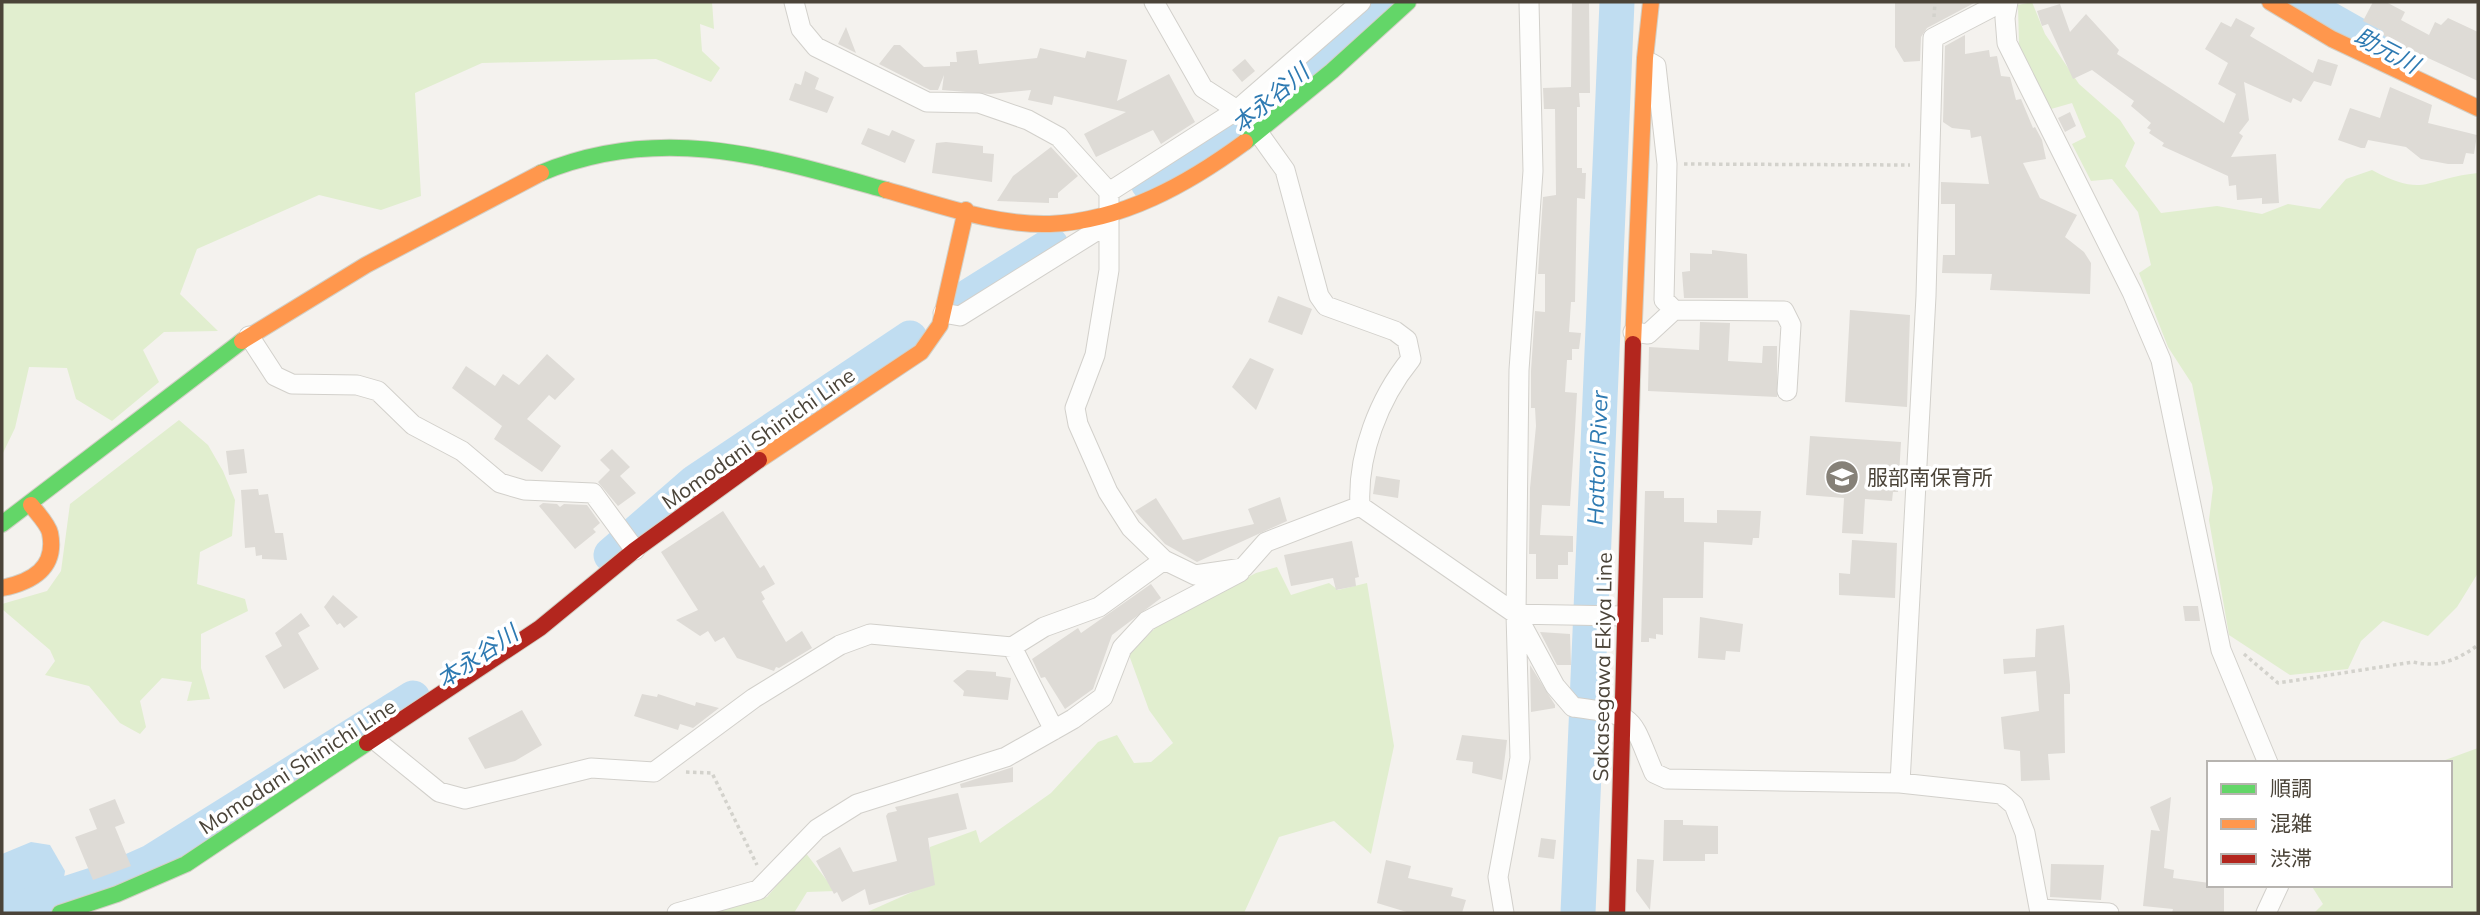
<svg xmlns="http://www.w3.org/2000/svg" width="2480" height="915" viewBox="0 0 2480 915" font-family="Mulish,'Noto Sans JP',sans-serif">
<rect width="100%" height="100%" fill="#f4f2ee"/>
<path fill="#e1eecf" d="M2,2H712L714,29L700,24L702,51L720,68L711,82L656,59L482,63L415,93L421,196L381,210L319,195L197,249L180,294L218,331L164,332L143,350L159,382L112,421L76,399L67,368L29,367L15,428L2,455Z
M2032,2L2045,34L2079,84L2120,120L2135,143L2125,166L2161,213L2217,206L2262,214L2288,204L2320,209L2346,179L2372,170C2426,199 2425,178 2478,173V573L2457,607L2428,636L2383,621L2361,641L2348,669L2290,675L2229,635L2209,520L2213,488L2192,384L2168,347L2139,273L2151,265L2138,212L2112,179L2091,181L2072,144L2086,137L2072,103L2051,109L2019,45L2018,5Z
M179,420L208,445L223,471L235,500L232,536L200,552L197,584L245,599L248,611L201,634V668L210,699L187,701L192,682L162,678L140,701L146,727L140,734L120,723L89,686L45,675L55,661L50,650L2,609V604L47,591L61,571L70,504Z
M1277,567L1291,595L1329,583L1338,590L1367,583L1394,746L1371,854L1334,821L1279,837L1244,913H865L928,885L930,847L976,830L980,843L1051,793L1098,742L1117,735L1134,763L1151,762L1173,743L1149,710L1129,655L1160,623L1256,573Z
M2478,748V913H2314L2323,904L2311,885H2450V763H2437Z
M805,852L835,891L807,892L794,913H682L767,897Z"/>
<path fill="#c0ddf1" d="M31,842L50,845L65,871L63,884L2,905V854Z"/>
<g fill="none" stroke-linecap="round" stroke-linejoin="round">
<path stroke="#c0ddf1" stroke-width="35" d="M2299,2L2389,53
M1148,183L1233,130L1383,2
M969,296L1051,245
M611,555L695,482L910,338
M7,913L115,878L151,862L413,698
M1578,913L1617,2"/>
</g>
<path fill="#dedbd6" d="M1572,2H1589L1590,93H1579L1580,107H1577V168H1582V173H1586L1585,199L1577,198L1575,302H1571L1569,332L1581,333L1579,349H1572V360H1567L1565,392L1577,393L1575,429L1570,506L1542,505L1540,535L1573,536V552H1568V565H1558V579H1536V554H1529L1530,488L1536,426L1535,408H1531V371L1535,311L1545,312V274H1538L1543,197L1556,195L1555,109H1544L1543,88L1571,87Z
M1895,2H1976L1927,28L1921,37L1920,61L1904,62L1895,47Z
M2373,2H2386L2405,12L2401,20L2429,35L2435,22L2441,25L2448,18L2478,32V81L2391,41L2382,34L2383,31L2363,21Z
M2060,4L2070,32L2086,14L2119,50L2117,54L2224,123L2236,94L2218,84L2228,63L2205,49L2221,22L2231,27L2236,18L2255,28L2250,36L2313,73L2318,59L2338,65L2331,86L2314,81L2301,102L2293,98L2291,103L2244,82L2249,120L2239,133L2243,136L2231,157L2276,154L2279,203L2262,204V198L2237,200L2236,185L2229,186L2228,176L2162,146L2164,143L2149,133L2151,130L2147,128L2151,123L2131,106L2134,101L2092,70L2073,79L2048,24L2042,26L2037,11Z
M846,27L856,53L838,44Z
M1965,35V54L1989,50L1990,57L1997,56L2001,76L2010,77L2016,100L2021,99L2033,128L2035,127L2042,140L2046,159L2023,163L2040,198L2077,215L2065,237L2084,252L2091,263L2090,294L1990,290L1992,274L1942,273L1943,255H1955V204H1941V182L1989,184L1981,136L1971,138L1970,130L1952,128L1943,122L1945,46Z
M894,45H900L924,67L950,66V62H957L956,52L977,50L979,64L1037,58L1040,48L1085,58L1087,51L1127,60L1117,101L1169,74L1195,122L1161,144L1153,130L1096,157L1084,134L1126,112L1054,96L1052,105L1028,100L1031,90L990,94L942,90L944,75L938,90H930L879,64Z
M1245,59L1255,71L1242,82L1232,70Z
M805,71L819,78L815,89L834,97L827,113L789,100L795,83L801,85Z
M2390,87L2432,105L2428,123L2477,135L2474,154L2466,153L2463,164H2448L2421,159L2406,147L2368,140L2365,148H2361L2338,140L2350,108L2380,118Z
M2070,112L2076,126L2065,132L2058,118Z
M868,128L889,136L892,130L915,140L905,163L861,144Z
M946,142L983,146V153L994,154L992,182L932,173L936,143Z
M1051,147L1078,176L1058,193V198H1049V203L997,201L1013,176Z
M1712,250L1747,254L1748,298H1684L1682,272L1690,271V253L1712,254Z
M1278,296L1312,309L1302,335L1268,322Z
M1850,310L1910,315L1907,407L1845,402Z
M1700,322L1730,323L1728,361L1762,363L1763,346H1777V397L1648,391L1649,347L1699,350Z
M547,354L575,379L555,400L549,395L527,419L561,446L542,472L494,439L502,426L452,388L466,366L495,386L503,374L519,385Z
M1250,358L1274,369L1256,410L1232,387Z
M1810,436L1901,442L1898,492H1893L1892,501L1865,499L1863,534L1842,533L1844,498L1806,495Z
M244,449L247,473L229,475L226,451Z
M612,449L630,467L620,476L636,493L618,506L598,482L610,470L600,460Z
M1376,476L1400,480L1398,498L1373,494Z
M258,489L259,495L268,494L275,533H283L287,560L262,559V555L256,556L255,547L245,548L241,490Z
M1645,491H1664V498H1684V522L1717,523V510L1761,511L1759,538H1753L1752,545L1704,542L1703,598H1663V635L1656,634V639L1649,638V642H1641Z
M1280,497L1287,521L1197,562L1165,544L1135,511L1156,498L1183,540L1254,524L1248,509Z
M543,503L557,504L560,507L564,504L587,505L600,523L593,529L596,532L575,549L539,506Z
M723,511L760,568L764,565L775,584L761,592L765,599L762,601L786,642L802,631L812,648L779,668L776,667L774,671L737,658L724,637L715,642L708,631L700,636L676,620L698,610L661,552Z
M1852,540L1897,543L1895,598L1839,595V573L1850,574Z
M1352,541L1359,577L1355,578L1356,586L1336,590L1333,578L1291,586L1284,555Z
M1151,584L1161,598L1112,635L1093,689L1065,709L1045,677L1041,678L1032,659L1078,628L1081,633Z
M333,595L358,617L344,628L340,623L337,625L324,607Z
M2183,606H2198L2200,621H2185Z
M301,613L310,626L298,633L319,669L284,689L265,656L282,646L275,633Z
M1700,617L1743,624L1740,652L1726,651L1725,660L1698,658Z
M2064,625L2070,685V694H2064L2065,753L2048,754L2050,780L2021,781L2020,751L2004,749L2001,717L2039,711L2036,671L2004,674L2003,659L2035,657L2036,629Z
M1540,632L1570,634L1571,665H1557Z
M1530,665L1555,705V708L1531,712Z
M967,670L996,672V676L1011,678L1008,700L963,696L964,691L953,681Z
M642,694L657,697L658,694L695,706L696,702L719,708L693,728L680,724L678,730L634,716Z
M522,710L542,745L515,761L485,769L468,738Z
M1462,735L1507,740L1502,780L1472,773L1473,762L1456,760Z
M1013,767V782L961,788L960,784Z
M958,793L967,829L928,838L935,885L869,905L865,889L842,902L837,892L834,894L816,861L840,847L853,872L897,861L886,816L888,813L897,811L895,807Z
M2171,797L2164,868L2174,870L2173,878L2224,885V913H2172L2173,909L2143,906L2151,830L2160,831L2150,807Z
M115,799L125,823L115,827L131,866L93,880L75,837L97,829L89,809Z
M1664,820H1683V825L1718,826V854H1705V861H1663Z
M1541,838L1556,840L1554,859L1538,857Z
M1637,859L1654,860L1650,910L1636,891Z
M1386,860L1411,866L1408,878L1453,888L1451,896L1466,900L1462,913H1410L1377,903Z
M2051,864L2104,865L2101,900L2050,897Z"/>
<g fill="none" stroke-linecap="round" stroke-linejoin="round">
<g stroke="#d2d0cb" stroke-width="21">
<path id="street" d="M794,2L801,29L816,47L927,102L979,103L1028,120L1059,137L1109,192V270L1095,355L1075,408L1078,424L1108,492L1131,528L1164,560L1195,575L1243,568L1266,542L1360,506
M1154,2L1203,88L1237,110L1257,131L1285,170L1319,296L1326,306L1395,331L1407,340L1411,359C1379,398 1357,455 1360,506L1516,614L1555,686L1573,707C1638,716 1629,714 1654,773L1667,779L1900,783L2001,794L2014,805L2025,833L2040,913
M2008,2L2005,18L2007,43L2132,292L2161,360L2221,650L2268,763
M1651,63L1656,66L1667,164L1664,300L1674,310L1784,311L1791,325L1787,391
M1109,192L1237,110L1361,2
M943,313L960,316L1109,223
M1633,332L1648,334L1674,310
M249,336L275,376L292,384L357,385L378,391L413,425L462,451L500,483L524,490L593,493L635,550
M1516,614L1623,616
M1012,647L1054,730
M375,740L439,792L465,799L591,768L654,772L754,698L840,645L870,634L1012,647L1044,627L1099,607L1164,560
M1900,783L1926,296L1933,38L2002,2
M2040,909L2109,913
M677,913L758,890L817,829L857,804L1006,757L1073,719L1103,697L1122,648L1147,621L1240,572
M1504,913L1498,877L1520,758L1516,614L1519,370L1533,171L1529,2
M2266,913L2279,885"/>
</g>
<g stroke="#d3cfc5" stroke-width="18">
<path id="fast" d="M1245,142L1332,71L1408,2
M541,173C661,123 768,157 886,190
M2,524L242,341
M60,913L117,894L186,864L367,743"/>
</g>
<g stroke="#d3cfc5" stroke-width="18">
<path id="slow" d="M2270,2L2332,39L2478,108
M886,190C937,204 996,226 1050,224C1122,221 1188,184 1245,142
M242,341L366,265L541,173
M1633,344L1645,58L1651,2
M759,460L921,352L940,325L966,210
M2,588C32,582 57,568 50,533C48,524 37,513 31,505"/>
</g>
<g stroke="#d3cfc5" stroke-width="18">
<path id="jam" d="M367,743L540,628L635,550L759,460
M1617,913L1633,344"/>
</g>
<path stroke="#d3d2cc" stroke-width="3.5" stroke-dasharray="3.5 3.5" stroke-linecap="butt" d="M1934,17L1935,2
M1684,164L1910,165
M2244,654L2278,683L2413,662C2438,668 2458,660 2478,645
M686,772L712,773L757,865"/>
<use href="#street" stroke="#fdfdfc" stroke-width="19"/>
<use href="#fast" stroke="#63d668" stroke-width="16"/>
<use href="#slow" stroke="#ff974d" stroke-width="16"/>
<use href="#jam" stroke="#b3261e" stroke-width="16"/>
</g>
<defs>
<g id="school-disc" transform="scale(1.75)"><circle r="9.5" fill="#868178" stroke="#fff"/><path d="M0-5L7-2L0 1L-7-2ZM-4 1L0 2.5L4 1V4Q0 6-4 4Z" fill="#fff"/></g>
</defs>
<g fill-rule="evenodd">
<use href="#school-disc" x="1842" y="477"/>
</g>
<g text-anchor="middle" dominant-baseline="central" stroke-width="7" stroke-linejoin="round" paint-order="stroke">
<g font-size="21" fill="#4b4439" stroke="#fff">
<text transform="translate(758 438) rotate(-35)">Momodani Shinichi Line</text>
<text transform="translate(1602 667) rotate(-89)">Sakasegawa Ekiya Line</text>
<text transform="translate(297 766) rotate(-33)">Momodani Shinichi Line</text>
</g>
<g font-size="21" fill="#4b4439" stroke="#fff" text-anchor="start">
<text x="1867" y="477">服部南保育所</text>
</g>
<g font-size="23" font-style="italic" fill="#2e7ab2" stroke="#fff">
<text transform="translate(2387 50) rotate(28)">助元川</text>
<text transform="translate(1270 98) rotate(-40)">本永谷川</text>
<text transform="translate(1597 458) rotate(-88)">Hattori River</text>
<text transform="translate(477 656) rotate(-34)">本永谷川</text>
</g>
</g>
<rect width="2480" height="915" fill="none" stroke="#4b4439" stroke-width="7"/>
<rect x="2207" y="761" width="245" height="126" fill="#ffffff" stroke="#b7b4b0" stroke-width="2"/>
<rect x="2221" y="784" width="35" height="10" fill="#63d668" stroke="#b7b4b0" stroke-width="2"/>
<text x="2270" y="796" font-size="21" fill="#4b4439">順調</text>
<rect x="2221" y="819" width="35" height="10" fill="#ff974d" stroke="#b7b4b0" stroke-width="2"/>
<text x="2270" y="831" font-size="21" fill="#4b4439">混雑</text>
<rect x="2221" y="854" width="35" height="10" fill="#b3261e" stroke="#b7b4b0" stroke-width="2"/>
<text x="2270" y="866" font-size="21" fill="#4b4439">渋滞</text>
</svg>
